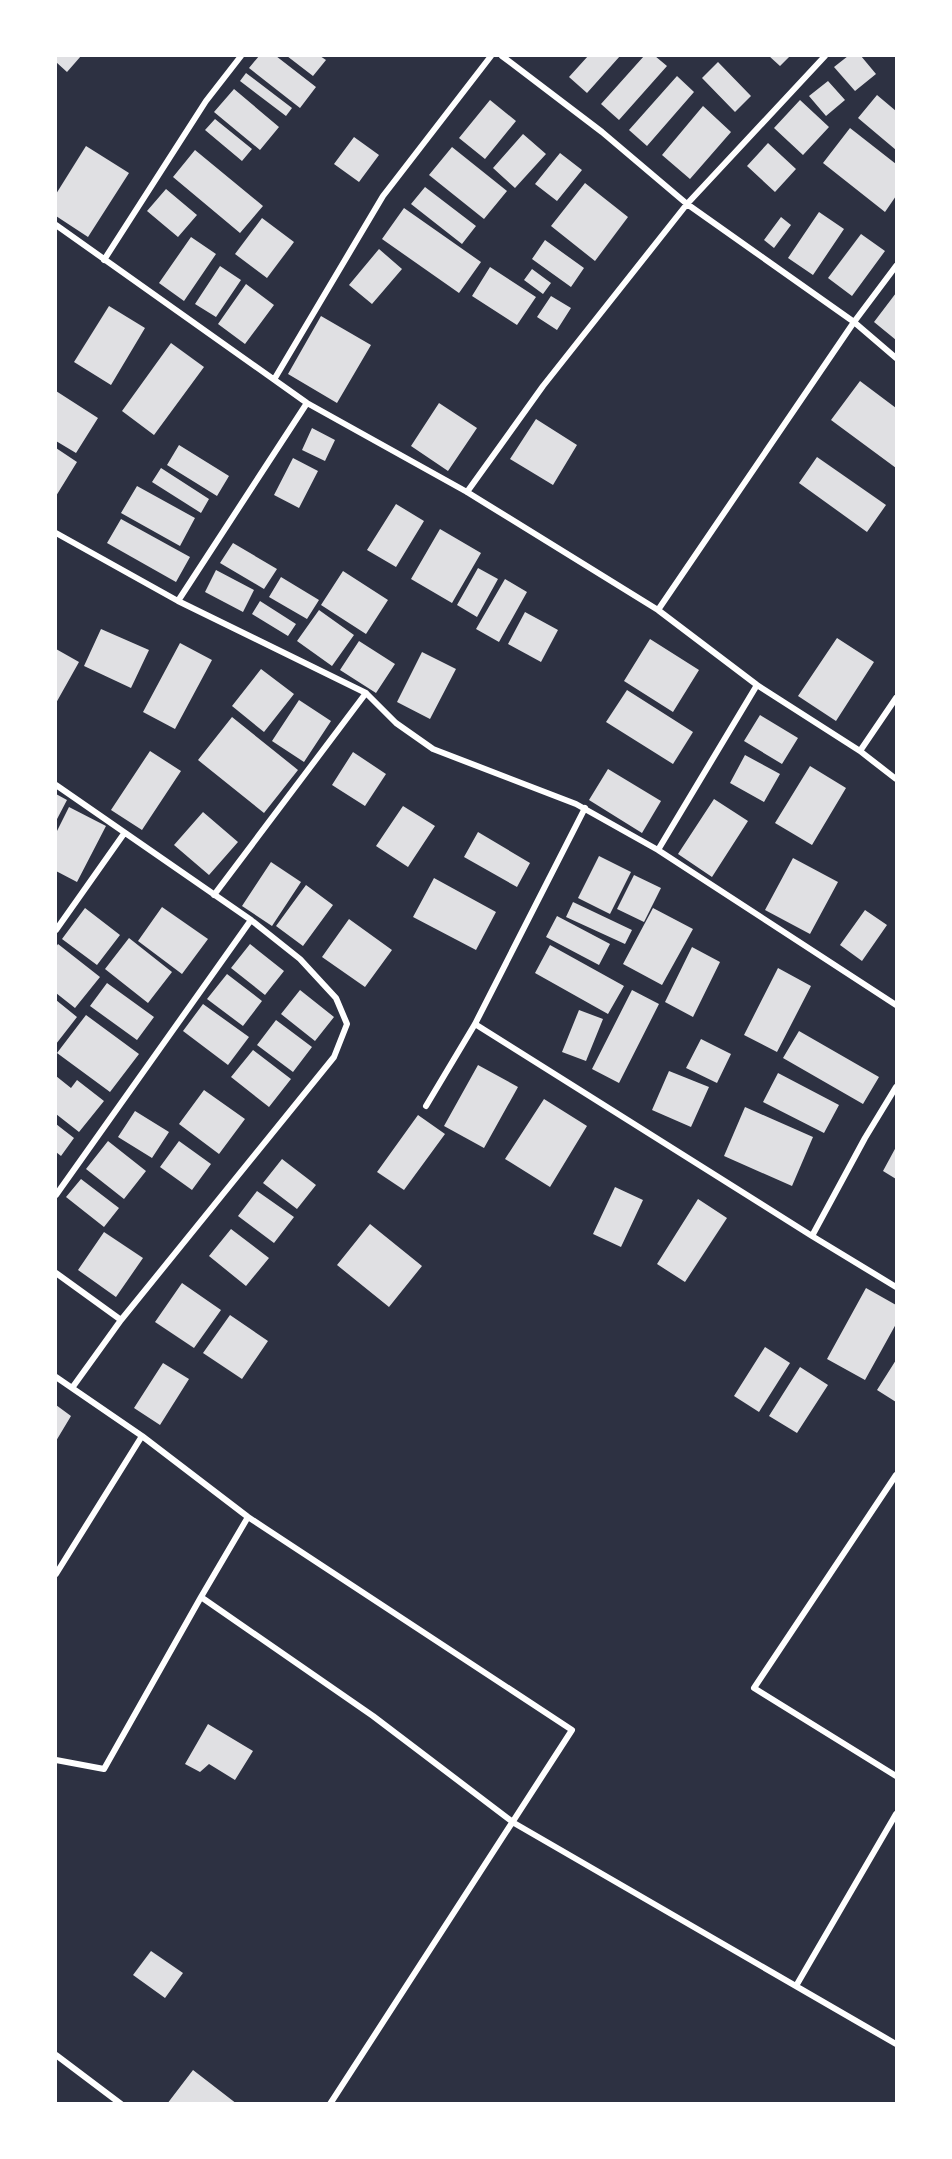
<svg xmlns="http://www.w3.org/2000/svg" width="952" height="2159" viewBox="0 0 952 2159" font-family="Roboto,sans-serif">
<rect width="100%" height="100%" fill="#2d3142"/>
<path fill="#e0e0e3" d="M56,56H81L67,72L56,62Z
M259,56H276L316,87L300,108L249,68Z
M287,56H320L326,60L313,76Z
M588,56H620L587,93L569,77Z
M644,56H655L667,66L619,120L601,104Z
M769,56H790L780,66Z
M848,56H861L876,74L855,91L834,67Z
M718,62L751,96L735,112L702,78Z
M246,73L292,108L286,116L240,81Z
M677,76L694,92L647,146L629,130Z
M828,81L845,100L826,116L809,96Z
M234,89L279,127L260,150L214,112Z
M877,95L896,111V150L858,118Z
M490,100L516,121L485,159L459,138Z
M800,100L829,127L803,155L774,128Z
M703,106L731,132L690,179L662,155Z
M215,119L252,149L242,161L205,130Z
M850,128L896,164V196L885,212L823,163Z
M523,134L546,154L515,188L493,168Z
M354,137L379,155L359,182L334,164Z
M768,143L796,169L775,192L747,166Z
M86,146L129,173L88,237L56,216V194Z
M452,147L507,191L484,219L429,175Z
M195,150L263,206L240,233L173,177Z
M560,153L582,170L557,201L535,184Z
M585,183L628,217L595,261L551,226Z
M425,187L476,226L462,244L411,204Z
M166,189L197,215L178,237L147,211Z
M404,208L481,262L459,293L382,239Z
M819,212L844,229L813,275L788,258Z
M781,217L791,225L774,248L764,240Z
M262,218L294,242L267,278L235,254Z
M861,234L885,251L852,296L828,278Z
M191,237L216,254L184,301L159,283Z
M545,240L584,268L571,287L532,259Z
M379,249L402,269L372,304L349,285Z
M220,266L241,280L216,317L195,304Z
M490,267L536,297L517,325L472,296Z
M532,269L551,283L543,294L524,280Z
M246,284L274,305L245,344L218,324Z
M896,293V340L874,322Z
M551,296L571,308L557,330L537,317Z
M109,306L145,328L111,385L74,362Z
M321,316L371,345L337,403L288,374Z
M171,343L204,367L154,435L122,411Z
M860,381L896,408V468L831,420Z
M56,391L98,418L76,453L56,441Z
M439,403L477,428L448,471L411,446Z
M536,419L577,445L553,485L510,459Z
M312,428L335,440L325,461L302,450Z
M179,445L229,476L217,496L167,465Z
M56,448L77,462L56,496Z
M817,457L886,505L867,532L799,483Z
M293,458L318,471L299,508L274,495Z
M161,468L209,499L201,513L152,482Z
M137,486L195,518L180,546L121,513Z
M396,504L424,521L396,567L367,550Z
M121,519L190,557L176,582L107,543Z
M440,529L481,553L452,603L411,579Z
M233,543L277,569L264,589L220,563Z
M478,568L498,579L477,617L457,605Z
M216,570L254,590L243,612L205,592Z
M343,571L388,600L366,634L321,605Z
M281,577L319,600L307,619L269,597Z
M505,579L527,592L499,642L476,629Z
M260,601L296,624L288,636L252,614Z
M319,610L354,635L332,666L297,641Z
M525,612L558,630L541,662L508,644Z
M101,629L149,650L131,688L84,666Z
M837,638L874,662L836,721L798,696Z
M650,639L699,670L673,712L624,681Z
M359,641L395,664L376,693L340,670Z
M180,643L212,660L175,729L143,712Z
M56,649L79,662L56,703Z
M422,652L456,669L430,719L397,702Z
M261,669L294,694L264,732L232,706Z
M627,690L693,732L673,764L606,722Z
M299,700L331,721L304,762L272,741Z
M760,715L798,738L782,764L744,741Z
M232,717L298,770L264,813L198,760Z
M150,751L181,771L142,830L111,810Z
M353,752L386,774L365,806L332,785Z
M745,755L780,774L764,802L730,783Z
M810,766L846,788L812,845L775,823Z
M608,769L661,801L642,833L589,800Z
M56,794L67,800L56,821Z
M714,799L748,821L712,877L678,854Z
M403,806L435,826L408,867L376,846Z
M69,807L106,826L77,882L56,871V833Z
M203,812L238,842L209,875L174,845Z
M478,832L530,863L517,887L464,857Z
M599,856L631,872L610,914L578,898Z
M793,858L838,882L810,934L765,910Z
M271,862L301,882L272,926L242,906Z
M634,875L661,888L644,922L617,909Z
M434,878L496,912L476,950L413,917Z
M306,885L333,905L303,946L276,926Z
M573,902L632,930L625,944L566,917Z
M162,907L208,939L182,974L138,941Z
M85,908L120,935L97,965L62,939Z
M653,908L693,929L662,985L623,964Z
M865,910L887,925L862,961L840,945Z
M557,916L610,944L599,965L546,937Z
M349,919L392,950L365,987L322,957Z
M129,938L172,972L148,1003L105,969Z
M58,944L100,977L75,1008L56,993V947Z
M250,944L284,971L265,995L231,968Z
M550,945L624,986L608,1014L535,973Z
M692,947L720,962L693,1017L665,1002Z
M778,968L811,986L777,1052L744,1035Z
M227,974L262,1001L243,1026L207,999Z
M107,983L154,1017L137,1040L90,1006Z
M300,990L334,1017L315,1041L281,1014Z
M632,990L659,1004L619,1083L592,1069Z
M56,1000L77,1017L56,1044Z
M203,1004L249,1037L228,1065L183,1031Z
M579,1010L603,1019L586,1061L562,1052Z
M86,1015L139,1054L110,1092L57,1053Z
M276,1020L312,1047L293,1072L257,1045Z
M799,1031L879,1077L863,1104L783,1058Z
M701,1039L731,1054L717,1083L686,1068Z
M253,1050L291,1079L269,1107L231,1077Z
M478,1065L518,1087L484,1148L444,1126Z
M669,1071L709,1087L691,1127L652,1110Z
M778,1073L839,1105L824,1133L763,1102Z
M56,1076L71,1088L77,1080L104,1101L79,1132L56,1114Z
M204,1090L245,1119L219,1154L179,1124Z
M544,1099L587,1126L550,1187L505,1159Z
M745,1107L813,1137L792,1186L724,1156Z
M135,1111L169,1132L152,1158L118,1137Z
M418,1115L445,1134L404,1190L377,1172Z
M56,1124L74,1138L61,1156L56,1152Z
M108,1141L146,1171L124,1199L86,1169Z
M179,1141L211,1164L192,1190L160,1167Z
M896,1147V1179L883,1171Z
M282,1159L316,1185L297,1209L263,1183Z
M81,1179L119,1208L104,1227L66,1197Z
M615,1187L643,1200L621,1247L593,1234Z
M257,1191L294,1217L274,1243L238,1216Z
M698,1199L727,1218L685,1282L657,1264Z
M370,1224L422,1266L389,1307L337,1265Z
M231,1229L269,1258L246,1286L209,1256Z
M104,1232L143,1258L116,1297L78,1270Z
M182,1283L221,1310L194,1348L155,1322Z
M866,1288L896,1305V1324L865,1380L827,1359Z
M230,1315L268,1341L242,1379L203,1353Z
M765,1347L790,1363L759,1412L734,1396Z
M896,1360V1402L877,1390Z
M163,1363L189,1379L160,1425L134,1408Z
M800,1367L828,1385L797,1433L769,1416Z
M56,1405L71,1416L56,1441Z
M208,1724L253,1751L235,1780L209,1764L200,1772L185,1764Z
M151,1951L183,1973L165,1998L133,1975Z
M193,2070L237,2104H167Z"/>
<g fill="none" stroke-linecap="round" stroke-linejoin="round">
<path stroke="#fff" stroke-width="6" d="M502,56L602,132L687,204L854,322L896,358
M56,225L307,403L467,492L658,610L757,685L860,751L896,779
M104,260L206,101L241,56
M275,378L383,196L491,56
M467,492L543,386L687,204L825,56
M56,533L178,601L366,693L396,723L433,749L576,804L658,850L896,1005
M178,601L307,403
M658,610L854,322L896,266
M860,751L896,698
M56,785L251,920L300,959L336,998L347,1024L334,1057L121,1320L72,1388L142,1436L248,1517L572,1730L330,2104
M658,850L757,685
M214,895L366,693
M56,930L123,835
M475,1024L812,1236L865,1138L896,1087
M426,1106L475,1024L585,808
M56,1195L251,920
M812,1236L896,1287
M56,1273L121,1320
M56,1377L72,1388
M896,1475L754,1688L896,1776
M248,1517L201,1597L373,1716L514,1823L896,2044
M56,1574L142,1436
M56,1760L104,1769L201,1597
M796,1986L896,1814
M56,2055L121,2104"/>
</g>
<rect width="952" height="2159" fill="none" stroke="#ffffff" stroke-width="114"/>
</svg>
